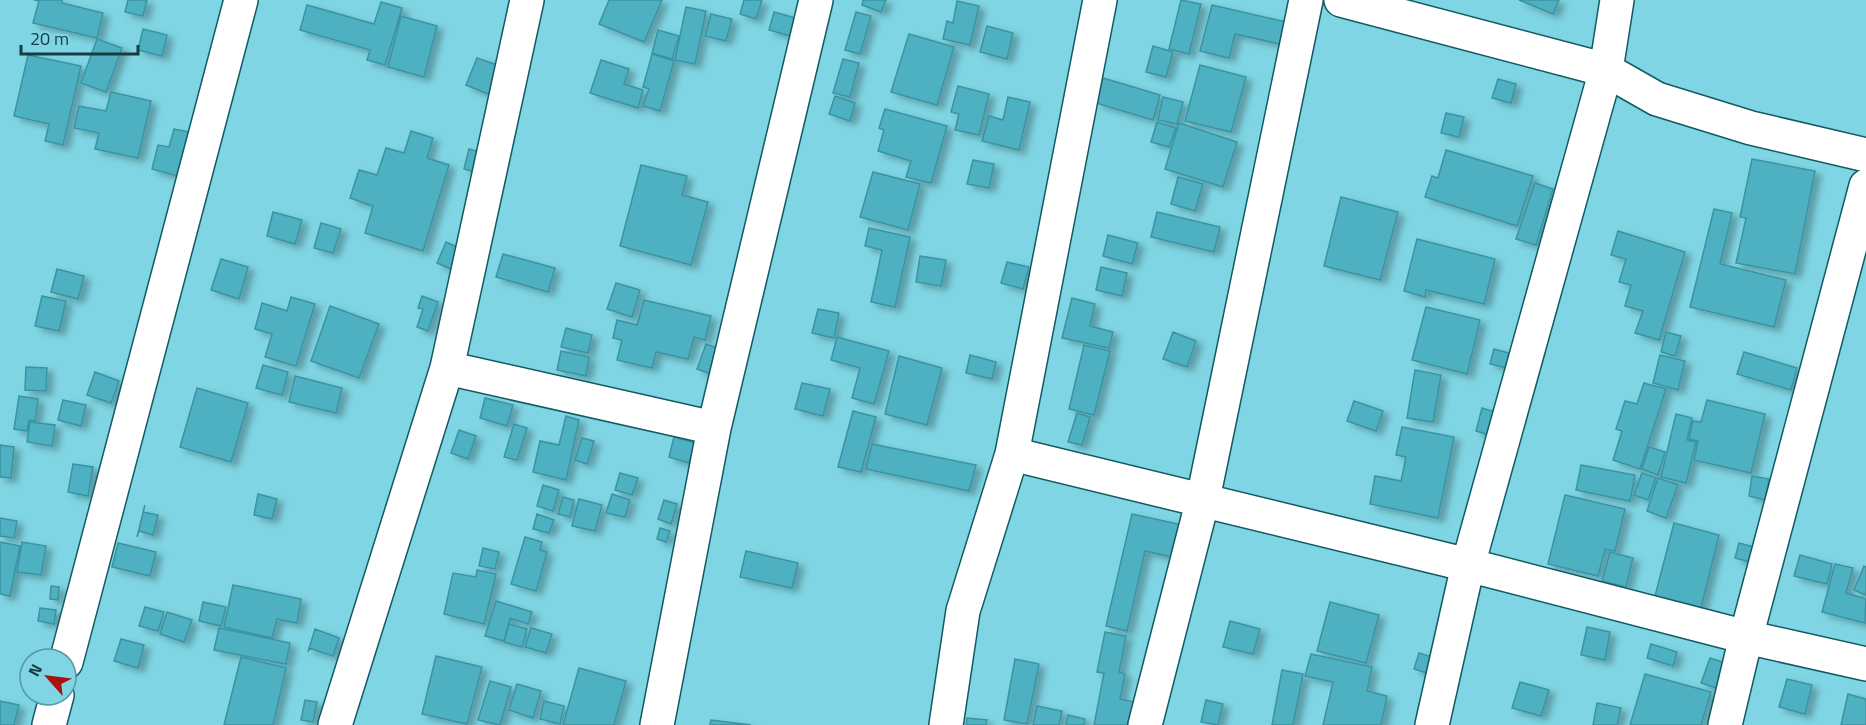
<svg xmlns="http://www.w3.org/2000/svg" width="1866" height="725" viewBox="0 0 1866 725" font-family="'Titillium Web',sans-serif">
<defs>
<filter id="shadow"><feDropShadow dx="6" dy="4" stdDeviation="3" flood-color="#0004"/></filter>
</defs>
<rect width="100%" height="100%" fill="#7fd5e3"/>
<path fill="#4db1c1" stroke="#3b93a1" stroke-width="1.5" filter="url(#shadow)" d="M34,0H62V3L103,13L97,38L33,23L39,1Z
M128,0H147L143,16L125,12Z
M609,0H662L644,42L599,24Z
M744,0H762L756,19L740,14Z
M863,0H886L881,12L862,5Z
M1181,0L1201,4L1189,54L1169,49Z
M1519,0H1559L1553,14Z
M957,1L979,6L970,45L943,39L947,21L953,23Z
M381,2L402,8L385,65L367,60L370,50L300,30L307,5L374,24Z
M1212,5L1295,24L1289,46L1235,34L1229,58L1200,51Z
M686,7L706,11L695,64L675,60Z
M774,12L806,21L801,39L769,30Z
M856,12L871,16L860,54L845,50Z
M711,14L732,19L726,41L705,36Z
M401,16L437,26L424,77L388,67Z
M987,26L1013,33L1007,59L980,52Z
M143,29L167,35L162,56L138,50Z
M658,30L679,36L672,59L652,53Z
M909,34L954,47L937,105L891,92Z
M97,39L122,48L106,92L81,83Z
M1153,46L1173,52L1166,77L1146,72Z
M652,54L674,61L660,111L643,106L649,89L643,87Z
M28,55L81,66L63,145L45,141L49,124L14,116Z
M477,58L503,67L493,96L466,85Z
M843,59L859,63L850,97L833,93Z
M601,60L629,69L624,84L643,90L638,108L590,93Z
M1200,65L1246,77L1231,132L1185,121Z
M1103,78L1160,95L1153,120L1096,103Z
M1498,79L1516,84L1511,103L1492,98Z
M958,86L989,94L979,135L955,130L959,114L951,112Z
M111,92L151,101L138,158L95,149L99,133L74,128L79,106L106,111Z
M835,96L855,103L850,121L829,114Z
M1008,97L1030,102L1019,150L982,141L989,116L1003,120Z
M1163,97L1183,102L1177,124L1158,120Z
M885,109L947,126L931,183L906,177L911,161L878,151L884,130L879,128Z
M1446,113L1464,117L1459,137L1441,133Z
M1157,122L1176,128L1169,147L1151,142Z
M1179,123L1237,142L1223,187L1165,169Z
M174,129L189,132L178,176L152,169L158,145L169,147Z
M411,131L433,138L427,158L449,165L423,251L365,233L373,206L350,198L359,170L377,175L386,148L404,153Z
M469,149L487,154L483,174L464,169Z
M1446,150L1533,176L1517,226L1425,197L1432,176L1438,178Z
M1752,159L1815,171L1795,274L1736,263L1746,218L1740,217Z
M973,160L994,164L989,188L967,184Z
M641,165L687,176L682,195L708,202L691,265L620,246Z
M873,172L920,184L908,230L860,217Z
M1178,177L1203,184L1195,211L1171,204Z
M1535,183L1553,189L1536,245L1516,239Z
M1341,197L1398,212L1380,280L1324,266Z
M1714,209L1732,213L1720,264L1786,280L1774,327L1690,307Z
M273,212L302,220L295,244L267,236Z
M1157,212L1220,227L1214,252L1151,237Z
M321,223L341,229L333,253L314,248Z
M869,228L910,237L895,307L871,302L882,250L865,246Z
M1618,231L1685,252L1659,340L1635,333L1643,311L1625,306L1631,285L1619,282L1626,259L1611,255Z
M1108,235L1138,243L1132,264L1103,256Z
M1417,239L1495,259L1484,304L1426,290L1425,297L1404,291Z
M446,242L459,248L451,269L437,263Z
M503,254L555,268L548,292L496,277Z
M920,256L946,260L941,286L916,282Z
M221,259L248,267L239,299L211,290Z
M1007,262L1029,267L1023,289L1001,283Z
M1101,267L1127,273L1122,296L1096,290Z
M57,269L84,276L78,299L51,292Z
M616,283L640,290L632,317L607,309Z
M42,296L66,301L59,331L35,326Z
M422,296L438,302L428,331L417,327L423,309L418,308Z
M291,297L315,304L296,366L265,357L272,334L255,329L262,303L287,311Z
M1072,298L1095,304L1090,326L1113,332L1109,348L1062,338Z
M644,300L711,316L705,340L694,337L688,359L656,352L652,368L617,360L622,340L613,338L617,320L637,325Z
M330,306L379,324L359,378L311,361Z
M1426,307L1480,320L1467,374L1412,360Z
M818,309L839,313L834,338L812,333Z
M566,328L592,335L588,353L561,347Z
M1173,332L1196,341L1187,367L1163,359Z
M1666,332L1681,336L1675,356L1661,352Z
M837,337L889,351L874,404L852,398L860,368L831,360Z
M706,344L720,349L711,374L697,369Z
M1084,345L1110,351L1094,415L1069,409Z
M1494,349L1516,355L1512,369L1490,364Z
M561,351L589,357L586,376L557,370Z
M1744,352L1797,368L1791,390L1737,374Z
M970,355L996,362L992,379L966,373Z
M1660,355L1685,361L1678,390L1653,383Z
M899,356L942,368L927,425L885,414Z
M263,365L288,372L282,395L256,388Z
M26,367L47,368L46,391L25,390Z
M1415,370L1441,375L1433,422L1407,418Z
M95,372L119,381L111,403L87,395Z
M295,376L342,388L336,413L289,402Z
M802,383L830,389L823,416L795,409Z
M1644,383L1666,389L1640,469L1613,460L1622,431L1616,429L1625,401L1637,404Z
M197,388L248,403L231,462L180,447Z
M19,396L38,399L35,421L29,420L27,431L14,429Z
M485,398L513,405L507,426L480,418Z
M63,400L86,405L81,426L58,420Z
M1707,400L1765,414L1751,473L1694,460L1698,441L1689,439L1693,421L1701,422Z
M1354,401L1383,411L1376,431L1347,421Z
M1482,408L1502,414L1495,437L1476,431Z
M853,411L876,417L861,472L838,467Z
M1077,413L1090,417L1082,445L1068,442Z
M1676,414L1692,418L1687,440L1696,442L1686,483L1661,477Z
M566,416L579,420L566,480L533,472L540,441L559,445Z
M30,422L55,425L52,446L27,442Z
M514,424L527,428L517,460L504,457Z
M1402,427L1454,437L1438,518L1370,504L1375,476L1401,481L1406,457L1396,455Z
M459,430L476,436L468,459L451,453Z
M674,437L695,443L689,463L669,457Z
M582,438L594,441L587,464L575,460Z
M872,444L976,465L969,491L866,469Z
M0,445L14,447L11,478L0,477Z
M1649,447L1665,452L1658,475L1642,469Z
M73,464L93,467L88,496L68,492Z
M1581,465L1635,475L1630,501L1576,490Z
M620,473L638,478L632,495L615,490Z
M1642,473L1656,478L1648,500L1634,495Z
M1752,476L1769,479L1765,500L1749,496Z
M1658,478L1678,485L1666,518L1647,511Z
M543,485L559,490L553,511L537,506Z
M258,494L277,499L272,519L254,515Z
M612,494L630,500L625,517L606,513Z
M1565,495L1625,509L1615,551L1605,549L1598,576L1548,564Z
M563,497L574,500L570,517L558,514Z
M579,499L602,505L595,531L572,526Z
M664,500L677,504L671,524L658,519Z
M145,505L143,512L158,515L153,535L139,531L137,537Z
M537,514L554,520L549,533L533,529Z
M1132,514L1183,525L1176,558L1145,551L1127,631L1106,626Z
M0,518L17,521L14,538L0,536Z
M1674,523L1719,535L1701,608L1655,596Z
M660,528L670,531L666,542L657,539Z
M525,537L542,542L540,550L547,552L536,591L511,584Z
M0,542L20,546L10,596L0,594Z
M22,542L46,546L41,575L17,572Z
M118,543L156,552L150,576L112,567Z
M1739,543L1754,547L1750,562L1735,558Z
M483,548L499,552L495,569L479,566Z
M746,551L798,563L792,588L740,577Z
M1610,552L1633,558L1626,587L1602,581Z
M1800,555L1832,564L1827,584L1794,576Z
M1835,564L1853,568L1846,593L1866,599L1865,623L1822,612Z
M1864,566L1866,567V595L1854,590Z
M477,570L496,574L484,624L444,614L453,573L476,577Z
M233,585L301,599L297,623L277,619L272,638L224,627Z
M51,586L59,587L58,600L50,599Z
M496,601L532,612L528,624L510,618L504,641L485,636Z
M203,602L226,607L221,626L199,621Z
M1330,602L1379,615L1366,663L1317,651Z
M145,607L164,612L158,631L139,626Z
M40,608L56,610L54,624L38,621Z
M167,612L192,620L184,642L160,634Z
M1230,621L1260,629L1253,654L1223,647Z
M509,624L527,629L522,647L504,642Z
M1587,627L1610,632L1605,660L1581,655Z
M219,628L290,643L286,664L214,650Z
M531,628L552,634L546,653L525,647Z
M315,629L339,638L333,656L309,648L308,652Z
M1105,632L1126,636L1119,672L1125,674L1120,699L1139,703L1135,725H1094L1104,673L1097,672Z
M121,639L144,645L138,668L114,661Z
M1651,644L1677,652L1673,666L1647,658Z
M1419,653L1432,657L1427,673L1414,669Z
M1311,654L1372,667L1367,691L1387,696L1381,725H1323L1333,682L1305,676Z
M436,656L482,667L467,724L422,714Z
M241,657L286,668L273,725H224Z
M1710,658L1731,665L1723,690L1701,683Z
M1015,659L1039,664L1027,724L1004,720Z
M579,668L626,681L614,725H563Z
M1282,670L1303,674L1293,725H1272Z
M1645,674L1711,692L1701,725H1630Z
M1787,679L1812,685L1805,714L1779,707Z
M490,681L511,687L500,725L478,720Z
M1520,682L1549,690L1541,716L1512,708Z
M517,684L541,691L533,718L509,710Z
M1848,694L1866,699V725H1841Z
M305,700L317,702L313,722L301,720Z
M1206,700L1223,704L1218,725L1201,722Z
M0,701L19,705L14,725H0Z
M544,701L564,706L560,724L540,719Z
M1597,703L1621,708L1617,725H1593Z
M1037,706L1062,711L1059,725H1033Z
M1068,715L1085,719L1084,725H1066Z
M967,718L987,720L986,725H966Z
M711,720L751,725H710Z"/>
<g fill="none" stroke-linecap="round" stroke-linejoin="round">
<g stroke="#125a64" stroke-width="36">
<path id="minor" d="M1341,0L1606,70L1657,99L1751,128L1866,155
M447,368L714,428
M1012,454L1468,565L1746,637L1866,664
M66,662L241,0
M49,725L57,695
M335,725L447,368L527,0
M657,725L714,428L816,0
M946,725L963,611L1012,454L1100,0
M1145,725L1203,499L1306,0
M1432,725L1468,565L1606,70L1617,0
M1725,725L1746,637L1866,186"/>
</g>
<use href="#minor" stroke="#fff" stroke-width="33"/>
</g>
<g transform="translate(48 677) rotate(298)"><circle r="28" fill="#7fd5e3" stroke="#5698a3" stroke-width="1.5"/>
<path d="M0-4.5L10 22L0 15L-10 22Z" fill="#a7140e"/>
<text y="-9" font-size="16" font-weight="bold" text-anchor="middle" fill="#183c42">N</text>
</g>
<path d="M21 45v9h117v-9" fill="none" stroke="#183c42" stroke-width="3"/>
<text x="30" y="45" font-size="18" fill="#183c42" stroke="#7fd5e3" stroke-width="4.5" paint-order="stroke">20 m</text>
</svg>
